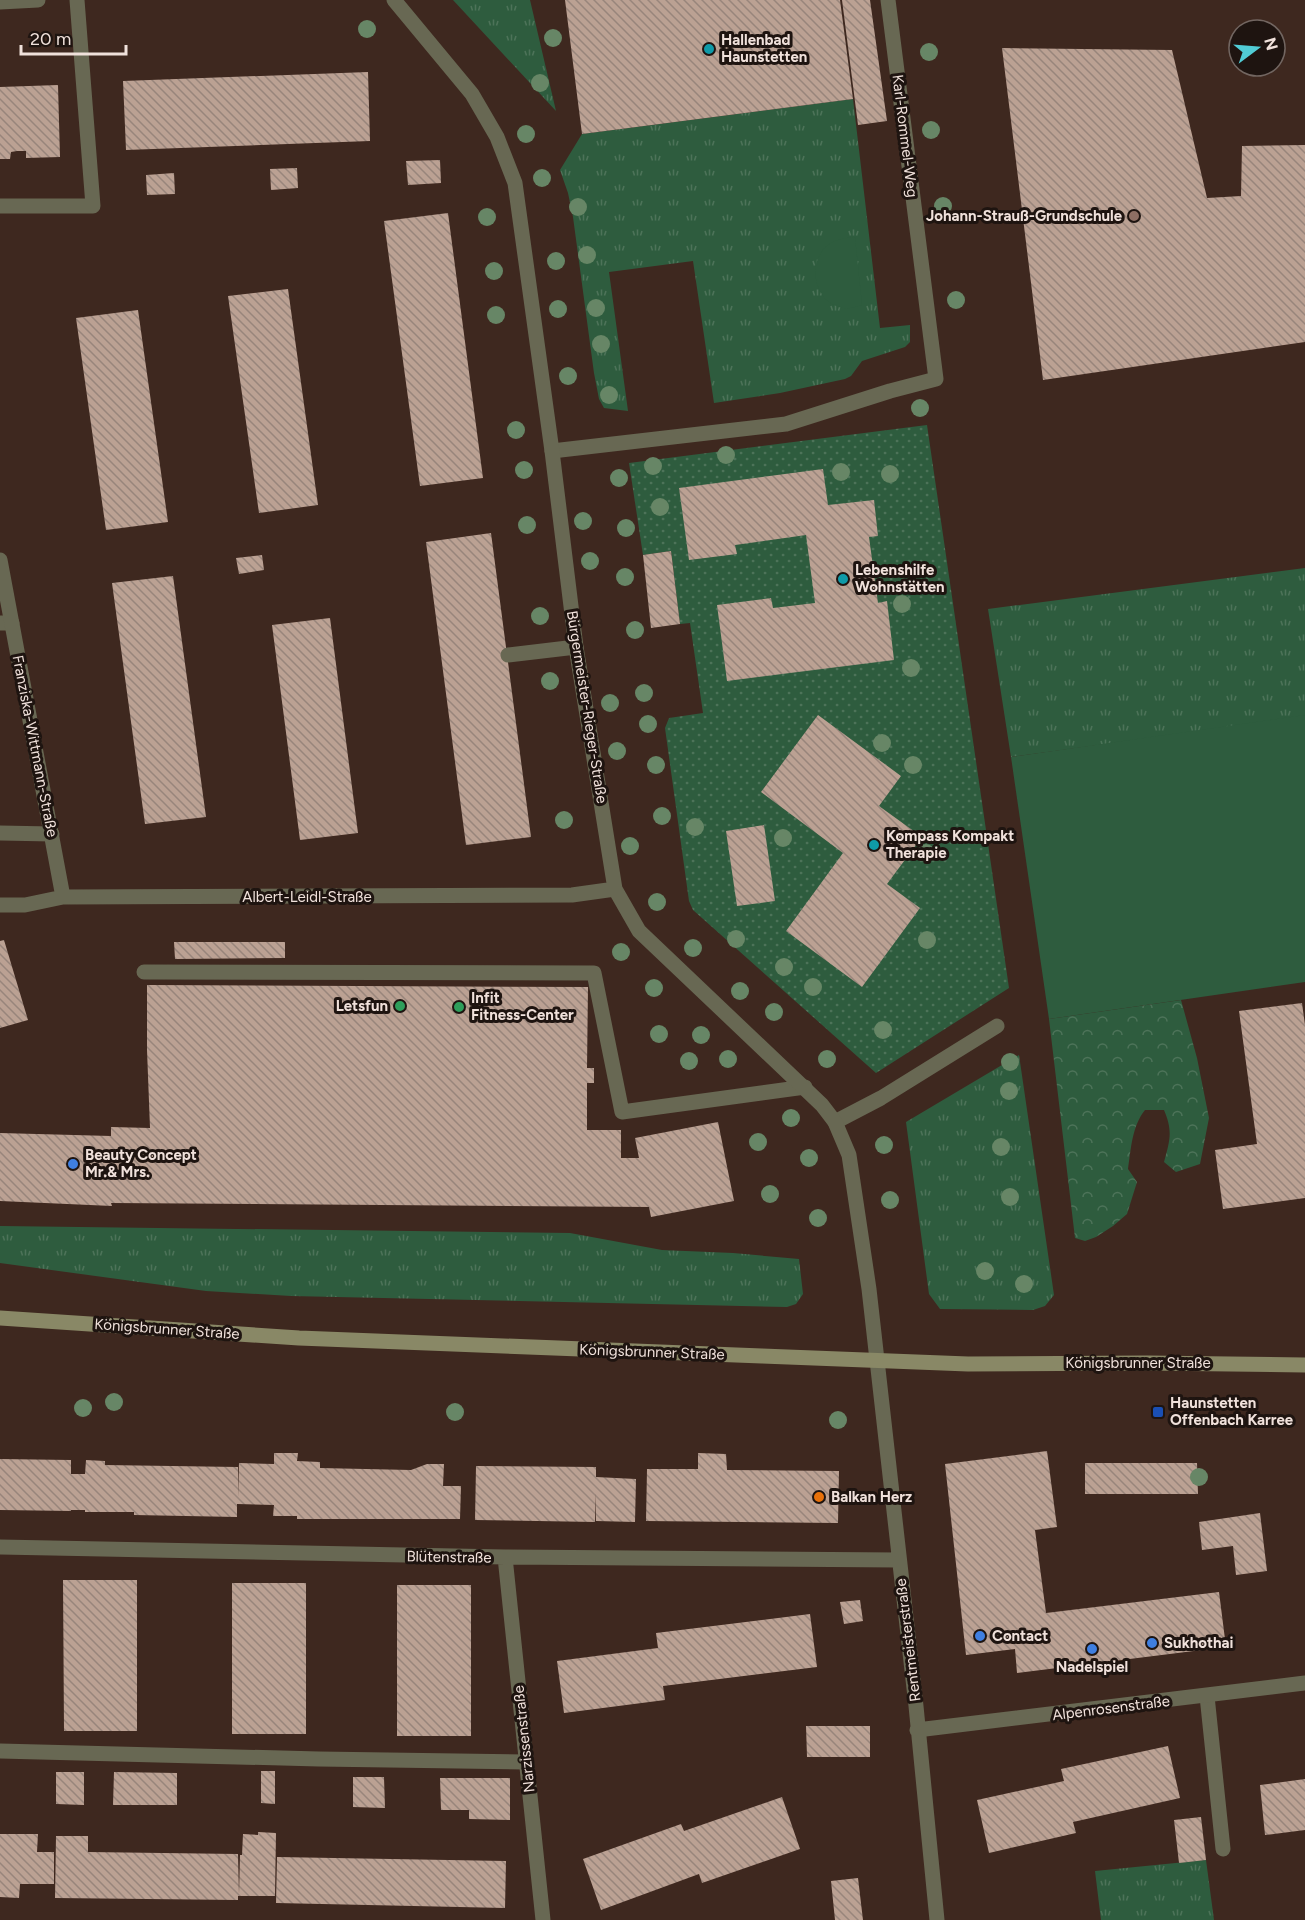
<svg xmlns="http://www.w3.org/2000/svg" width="1305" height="1920" viewBox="0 0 1305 1920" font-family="Figtree,sans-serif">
<defs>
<pattern id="grass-tufts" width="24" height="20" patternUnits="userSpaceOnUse" patternTransform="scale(1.5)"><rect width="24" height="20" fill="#2e5c3e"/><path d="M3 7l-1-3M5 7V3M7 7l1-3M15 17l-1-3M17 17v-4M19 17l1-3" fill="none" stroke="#4d7359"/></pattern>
<pattern id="forest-crowns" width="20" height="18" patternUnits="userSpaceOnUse" patternTransform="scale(1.5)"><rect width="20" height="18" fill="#2e5c3e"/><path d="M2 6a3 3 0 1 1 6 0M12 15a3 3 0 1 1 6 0" fill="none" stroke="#4d7359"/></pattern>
<pattern id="garden-dots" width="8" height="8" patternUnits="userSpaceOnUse" patternTransform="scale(1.5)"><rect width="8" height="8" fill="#2e5c3e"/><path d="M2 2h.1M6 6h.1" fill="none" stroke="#4d7359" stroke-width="1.8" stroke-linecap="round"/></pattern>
<pattern id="building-back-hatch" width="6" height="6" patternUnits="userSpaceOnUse" patternTransform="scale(1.5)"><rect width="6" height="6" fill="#bba193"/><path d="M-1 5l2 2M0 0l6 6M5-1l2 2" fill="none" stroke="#98857b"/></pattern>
</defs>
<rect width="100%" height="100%" fill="#3e281f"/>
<path fill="url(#grass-tufts)" d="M453,0H530L556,111Z
M853,99L880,328L910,325V342L905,347L862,361L851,376L845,379L780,393L714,403L693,261L609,272L628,411L604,408L599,399L594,373L573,217L568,193L560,170L582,134Z
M1305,568V717L1011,757L988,609Z
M1019,1055L1054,1295L1045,1306L1033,1310L940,1309L929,1294L906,1122Z
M0,1226L570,1233L662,1250L733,1253L799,1259L803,1294L796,1304L787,1307L291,1296L206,1291L0,1263Z
M1206,1860L1214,1920H1101L1095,1871Z"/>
<path fill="url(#forest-crowns)" d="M1181,1000L1197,1058L1209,1118L1200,1164L1176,1172L1164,1162C1170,1140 1173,1131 1164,1110H1145C1132,1126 1131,1149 1128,1169L1137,1182L1127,1214L1113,1226L1096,1237L1085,1241L1075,1238L1049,1019Z"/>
<path fill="url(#garden-dots)" d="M927,425L1009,988L876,1073L693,910L689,901L665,728L669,718L703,713L690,623L680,624L671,551L643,555L629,463Z"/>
<path fill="#2e5c3e" d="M855,237L862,305C856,307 849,309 843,308C814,303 806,262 828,245C836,239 846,238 855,237Z
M1305,715V982L1049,1019L1011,757Z"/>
<path fill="url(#building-back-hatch)" d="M565,0H840L853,99L582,134Z
M842,0H870L887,121L858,125Z
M1002,48L1172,50L1207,198L1241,196L1242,146L1305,145V342L1043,380Z
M368,72L370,141L126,150L123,81Z
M58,85L60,157L26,158V151H17L11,152L10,159H0V87Z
M440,160L441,183L408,185L406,161Z
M297,168L298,188L271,190L270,169Z
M174,173L175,194L147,195L146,175Z
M448,213L483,478L420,486L384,221Z
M288,289L318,505L259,513L228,296Z
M138,310L168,522L106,530L76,318Z
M823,469L828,505L874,500L878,536L869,537L878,603L887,601L894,660L727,681L717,605L771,598L773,608L815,603L806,535L735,545L737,554L689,560L679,488Z
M491,533L531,837L466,845L426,542Z
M671,551L680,624L651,628L643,555Z
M262,555L264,570L239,574L236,558Z
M173,576L206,817L145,824L112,583Z
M330,618L358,833L300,840L272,625Z
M818,715L901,776L879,806L922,837L887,884L920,908L862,987L786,931L843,853L761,792Z
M764,825L775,901L737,906L726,831Z
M4,940L28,1020L0,1028V941Z
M174,942H285V958L175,959Z
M147,985L588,987L587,1068H594V1083H587V1130H621V1158H639L635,1138L718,1122L734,1201L651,1217L649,1207L111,1203L112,1206L0,1201V1133L111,1136V1127L150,1128L147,1050Z
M1302,1003L1305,1025V1198L1223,1209L1215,1150L1257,1144L1239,1011Z
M1047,1451L1057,1527L1035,1530L1046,1613L1219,1592L1226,1647L1017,1673L1015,1649L966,1655L945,1464Z
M274,1453H298L297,1461L320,1462V1468L411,1470L427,1464H444L443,1486H461L460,1519H297V1516H273L274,1505L237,1504V1517L134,1515V1512H85V1510H71V1511L0,1510V1459L71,1460V1474H85L86,1460L105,1461V1465L238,1467V1497L239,1463L274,1464Z
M698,1453L726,1454L727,1470L839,1471L838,1523L646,1521L647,1469H698Z
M1085,1463H1197L1198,1494H1085Z
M476,1466L596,1467V1477L636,1479L635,1522L596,1521V1493L595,1522L475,1520Z
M1260,1513L1267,1571L1236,1575L1233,1546L1202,1550L1199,1522Z
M63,1580H137V1731H64Z
M232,1583H306V1734H232Z
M397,1585H471V1736H397Z
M860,1600L863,1621L844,1624L840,1602Z
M810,1614L817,1667L663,1686L665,1700L564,1713L557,1661L658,1648L656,1633Z
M806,1726H870V1757H807Z
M1168,1746L1180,1798L1073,1822L1076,1833L989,1853L977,1800L1064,1781L1061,1769Z
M261,1771H275V1804L261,1803Z
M56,1772H84V1805L56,1804Z
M114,1772L177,1773V1805H113Z
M353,1777H384L385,1808L353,1807Z
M440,1778H510V1820L469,1819V1810H441Z
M1305,1779V1830L1265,1835L1260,1785Z
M782,1797L800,1849L702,1883L699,1874L601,1910L583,1859L681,1824L684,1831Z
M1201,1817L1206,1860L1179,1863L1174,1820Z
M258,1832L276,1833L275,1896H238V1900L55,1898L56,1836H88V1852L238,1854L239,1894L240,1855H242L243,1834L258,1835Z
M0,1834H38L37,1852H54V1884H20L19,1898L0,1897Z
M277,1857L506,1861L505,1908L276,1903Z
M858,1878L863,1920H835L831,1881Z"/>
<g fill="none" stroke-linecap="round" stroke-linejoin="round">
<path stroke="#686853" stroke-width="15" d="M552,451L786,424L890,391L936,379L888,0
M0,623H12
M508,655L576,647
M0,833L52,834
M144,972L594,973L622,1112L805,1087
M835,1122L881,1098L997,1026
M1207,1696L1223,1849
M0,1751L319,1759L526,1762"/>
<path stroke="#686853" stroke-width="15" d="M394,0L472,94L497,137L515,183L552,451L576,647L615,889L639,931L822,1105L835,1122L849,1155L869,1289L916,1706L937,1920
M0,2L38,0
M0,206H93L77,0
M0,560L63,897
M0,905H25L63,897L572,895L615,889
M0,1547L505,1557L899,1560
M505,1557L543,1920
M917,1730L1305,1683"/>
<path stroke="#898866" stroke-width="15" d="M0,1318L299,1338L762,1356L968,1364L1147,1363L1305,1365"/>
</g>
<g fill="#678666">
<circle cx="367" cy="29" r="9"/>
<circle cx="553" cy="38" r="9"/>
<circle cx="929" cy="52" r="9"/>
<circle cx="540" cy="83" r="9"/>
<circle cx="931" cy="130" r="9"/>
<circle cx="526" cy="134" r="9"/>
<circle cx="542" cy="178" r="9"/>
<circle cx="943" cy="206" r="9"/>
<circle cx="578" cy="207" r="9"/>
<circle cx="487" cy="217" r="9"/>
<circle cx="587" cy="255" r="9"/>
<circle cx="556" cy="261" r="9"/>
<circle cx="494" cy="271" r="9"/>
<circle cx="956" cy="300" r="9"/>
<circle cx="596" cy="308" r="9"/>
<circle cx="558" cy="309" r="9"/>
<circle cx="496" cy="315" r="9"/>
<circle cx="601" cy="344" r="9"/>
<circle cx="568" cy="376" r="9"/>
<circle cx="609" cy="395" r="9"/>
<circle cx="920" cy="408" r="9"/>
<circle cx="516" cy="430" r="9"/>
<circle cx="726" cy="455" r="9"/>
<circle cx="653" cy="466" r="9"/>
<circle cx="524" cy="470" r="9"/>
<circle cx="841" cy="472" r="9"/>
<circle cx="890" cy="474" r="9"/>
<circle cx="619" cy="478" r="9"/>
<circle cx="660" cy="507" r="9"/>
<circle cx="583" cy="521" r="9"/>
<circle cx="527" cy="525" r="9"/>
<circle cx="626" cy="528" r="9"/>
<circle cx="590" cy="561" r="9"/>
<circle cx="625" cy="577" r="9"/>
<circle cx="902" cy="604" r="9"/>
<circle cx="540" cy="616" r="9"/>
<circle cx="635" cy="630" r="9"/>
<circle cx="911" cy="668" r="9"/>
<circle cx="550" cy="681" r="9"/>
<circle cx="644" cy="693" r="9"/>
<circle cx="610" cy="703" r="9"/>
<circle cx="648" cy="724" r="9"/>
<circle cx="882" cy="743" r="9"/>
<circle cx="617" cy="751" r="9"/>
<circle cx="656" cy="765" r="9"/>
<circle cx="913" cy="765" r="9"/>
<circle cx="662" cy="816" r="9"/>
<circle cx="564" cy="820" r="9"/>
<circle cx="695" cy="827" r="9"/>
<circle cx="783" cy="838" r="9"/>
<circle cx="630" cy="846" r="9"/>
<circle cx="926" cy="853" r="9"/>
<circle cx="657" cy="902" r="9"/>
<circle cx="736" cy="939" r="9"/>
<circle cx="927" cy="940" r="9"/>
<circle cx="693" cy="948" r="9"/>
<circle cx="621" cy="952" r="9"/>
<circle cx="784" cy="967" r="9"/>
<circle cx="813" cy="987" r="9"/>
<circle cx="654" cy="988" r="9"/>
<circle cx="740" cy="991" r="9"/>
<circle cx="774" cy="1012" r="9"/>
<circle cx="883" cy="1030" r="9"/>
<circle cx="659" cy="1034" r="9"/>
<circle cx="701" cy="1035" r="9"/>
<circle cx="728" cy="1059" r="9"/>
<circle cx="827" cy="1059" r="9"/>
<circle cx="689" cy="1061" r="9"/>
<circle cx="1010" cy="1062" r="9"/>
<circle cx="1009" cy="1091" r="9"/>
<circle cx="791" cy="1118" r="9"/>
<circle cx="758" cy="1142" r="9"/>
<circle cx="884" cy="1145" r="9"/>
<circle cx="1001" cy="1147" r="9"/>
<circle cx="809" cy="1158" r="9"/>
<circle cx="770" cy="1194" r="9"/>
<circle cx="1010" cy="1197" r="9"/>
<circle cx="890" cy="1200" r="9"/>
<circle cx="818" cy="1218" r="9"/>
<circle cx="985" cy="1271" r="9"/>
<circle cx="1024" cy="1284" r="9"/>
<circle cx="114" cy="1402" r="9"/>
<circle cx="83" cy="1408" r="9"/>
<circle cx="455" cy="1412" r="9"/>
<circle cx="838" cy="1420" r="9"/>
<circle cx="1199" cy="1477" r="9"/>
</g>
<g fill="#0f9aa8" stroke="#1e1410" stroke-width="2">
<circle cx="709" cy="49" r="6"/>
<circle cx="843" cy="579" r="6"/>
<circle cx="874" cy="845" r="6"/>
</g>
<circle fill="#8d6e63" stroke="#1e1410" stroke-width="2" cx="1134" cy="216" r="6"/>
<g fill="#2e9e5b" stroke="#1e1410" stroke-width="2">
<circle cx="400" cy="1006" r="6"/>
<circle cx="459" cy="1007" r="6"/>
</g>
<g fill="#3f7fe0" stroke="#1e1410" stroke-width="2">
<circle cx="73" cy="1164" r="6"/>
<circle cx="980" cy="1636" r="6"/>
<circle cx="1152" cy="1643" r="6"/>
<circle cx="1092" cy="1649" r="6"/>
</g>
<rect fill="#1a4fb4" stroke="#1e1410" stroke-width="2" x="1152" y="1406" width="12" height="12" rx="3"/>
<circle fill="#e8710a" stroke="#1e1410" stroke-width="2" cx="819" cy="1497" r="6"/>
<g text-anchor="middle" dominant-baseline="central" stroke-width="6" stroke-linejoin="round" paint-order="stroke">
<g font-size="15" font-weight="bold" fill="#f0e1db" stroke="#1e1410" text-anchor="start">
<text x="721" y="40">Hallenbad<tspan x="721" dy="17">Haunstetten</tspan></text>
<text x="1122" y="216" text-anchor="end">Johann-Strauß-Grundschule</text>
<text x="855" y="570">Lebenshilfe<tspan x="855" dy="17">Wohnstätten</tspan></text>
<text x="886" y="836">Kompass Kompakt<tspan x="886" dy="17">Therapie</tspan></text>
<text x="471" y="998">Infit<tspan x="471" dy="17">Fitness-Center</tspan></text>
<text x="388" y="1006" text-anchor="end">Letsfun</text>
<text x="85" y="1155">Beauty Concept<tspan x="85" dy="17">Mr.&amp; Mrs.</tspan></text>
<text x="1170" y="1403">Haunstetten<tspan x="1170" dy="17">Offenbach Karree</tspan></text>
<text x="831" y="1497">Balkan Herz</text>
<text x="992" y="1636">Contact</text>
<text x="1164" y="1643">Sukhothai</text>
<text x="1092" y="1667" text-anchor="middle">Nadelspiel</text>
</g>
<g font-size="15" fill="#f0e1db" stroke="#1e1410">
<text transform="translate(905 136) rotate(83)">Karl-Rommel-Weg</text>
<text transform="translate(587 707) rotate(81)">Bürgermeister-Rieger-Straße</text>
<text transform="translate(35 746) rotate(79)">Franziska-Wittmann-Straße</text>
<text x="307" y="897">Albert-Leidl-Straße</text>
<text transform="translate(167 1329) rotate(4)">Königsbrunner Straße</text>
<text transform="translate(652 1352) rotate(2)">Königsbrunner Straße</text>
<text x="1138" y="1363">Königsbrunner Straße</text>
<text transform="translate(449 1557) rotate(1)">Blütenstraße</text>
<text transform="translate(908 1640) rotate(-97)">Rentmeisterstraße</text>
<text transform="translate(1111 1708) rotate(-7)">Alpenrosenstraße</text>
<text transform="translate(524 1739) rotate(-96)">Narzissenstraße</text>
</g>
</g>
<g transform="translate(1257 48) rotate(74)"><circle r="28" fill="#1e1410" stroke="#726661" stroke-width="1.5"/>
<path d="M0-4.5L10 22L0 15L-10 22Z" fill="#51ccd5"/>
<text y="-9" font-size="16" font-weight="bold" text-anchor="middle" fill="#f0e1db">N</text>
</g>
<path d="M21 45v9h105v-9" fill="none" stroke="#f0e1db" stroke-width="3"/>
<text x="30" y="45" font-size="18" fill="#f0e1db" stroke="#1e1410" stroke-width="4.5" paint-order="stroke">20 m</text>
</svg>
